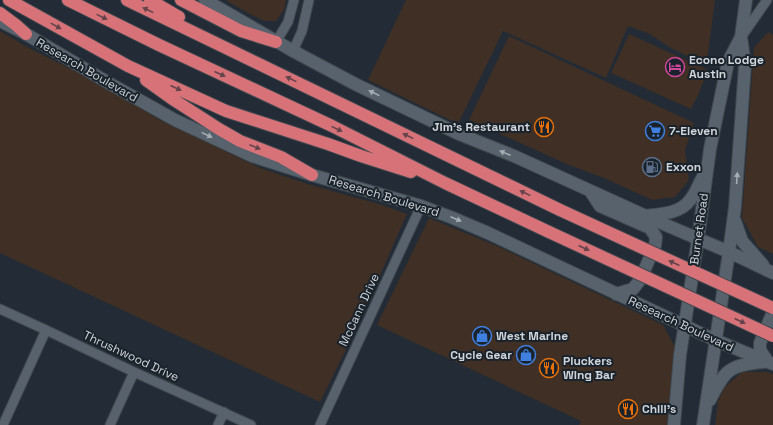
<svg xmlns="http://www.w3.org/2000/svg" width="773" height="425" viewBox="0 0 773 425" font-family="'Space Grotesk',sans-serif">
<rect width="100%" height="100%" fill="#232c36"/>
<path fill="#3f2f24" d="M225,0H286L284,10L276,21H265L252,15Z
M406,0H715L707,60L685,55L669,47L650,34L628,26L606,78L503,31L459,122L450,120L368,80Z
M0,31L27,47L79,73L162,121L260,168L311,185L382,205L407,214L358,325L320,402L0,253Z
M768,32L773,35V254L758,247L742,218L754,48Z
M629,34L708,70L698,95L691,109L611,73Z
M509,36L694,123L685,150L689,180L675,197L652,200L604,178L569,165L469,120Z
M429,218L497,246L663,325L675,347L669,425H579L581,421L377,325Z
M742,372H767L773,374V425H715L718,402L724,388Z"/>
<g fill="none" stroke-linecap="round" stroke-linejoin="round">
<g stroke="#3f474e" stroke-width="11">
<path id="street" d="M742,36L767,0
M276,42L288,22L294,0
M293,51L302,31L309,0
M0,309L46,330L134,372L251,425
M3,425L46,330
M110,425L134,372
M218,425L224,412
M320,425L421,206"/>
</g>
<g stroke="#3f474e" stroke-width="14">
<path id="secondary" d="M205,0L293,51L357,85L459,134L514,156L659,222L729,252L773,273
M0,21L26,34L107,82L175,120L252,156L312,175L421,206L453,218L488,233L715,340L773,364
M591,192L600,206L650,228L656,237L655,246L640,280L633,289L616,294
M644,216C660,214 680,214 690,200C696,193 699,183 704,175
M735,221L742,241L763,265
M768,362L760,350V343L773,312
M710,400C725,369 730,365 764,362
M674,425L680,355L698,239L710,149L728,62L741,37
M703,425L729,252L735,207L745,65L741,37L746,0"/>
</g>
<g stroke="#3f474e" stroke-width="14">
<path id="highway" d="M9,0L128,66L226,111L328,144L361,156L411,172
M68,0L159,45L332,126L445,183L549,232
M127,0L560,210
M150,0L179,17
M181,0L241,31L276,42
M0,13L16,25L26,34
M146,80L174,100L219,129L240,141L281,157L312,175"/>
</g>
<use href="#street" stroke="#57626c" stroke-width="9"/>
<use href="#secondary" stroke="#57626c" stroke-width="12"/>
<use href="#highway" stroke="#d67278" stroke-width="12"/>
<g stroke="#3f474e" stroke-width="14" stroke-linecap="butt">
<path id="highway-bridge" d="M560,210L773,308
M549,232L773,336"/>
</g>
<use href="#highway-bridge" stroke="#d67278" stroke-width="12"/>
</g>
<defs><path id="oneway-solid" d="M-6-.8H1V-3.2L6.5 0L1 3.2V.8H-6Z"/></defs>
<g fill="#65434a">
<use href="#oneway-solid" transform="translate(148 10) rotate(-154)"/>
<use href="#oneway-solid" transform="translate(102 17) rotate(26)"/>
<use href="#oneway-solid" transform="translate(56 26) rotate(29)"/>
<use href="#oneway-solid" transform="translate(220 74) rotate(25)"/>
<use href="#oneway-solid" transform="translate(291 79) rotate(-154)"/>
<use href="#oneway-solid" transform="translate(176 88) rotate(25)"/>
<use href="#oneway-solid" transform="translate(337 129) rotate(26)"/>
<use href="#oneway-solid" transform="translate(408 136) rotate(-154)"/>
<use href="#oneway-solid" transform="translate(255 147) rotate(22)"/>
<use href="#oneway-solid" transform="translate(525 193) rotate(-154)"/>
<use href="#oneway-solid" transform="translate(584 248) rotate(25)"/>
<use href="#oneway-solid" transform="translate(674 263) rotate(-155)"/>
<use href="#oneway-solid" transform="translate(740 321) rotate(25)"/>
</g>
<g fill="#a5adb4">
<use href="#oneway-solid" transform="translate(374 93) rotate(-154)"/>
<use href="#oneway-solid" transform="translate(207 135) rotate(26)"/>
<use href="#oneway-solid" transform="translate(505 153) rotate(-158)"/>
<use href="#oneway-solid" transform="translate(737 178) rotate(-86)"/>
<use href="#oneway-solid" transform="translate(456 219) rotate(23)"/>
</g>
<defs>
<g id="hotel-ring" transform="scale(1)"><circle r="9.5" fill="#1a232b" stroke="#d1479c" stroke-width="1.5"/><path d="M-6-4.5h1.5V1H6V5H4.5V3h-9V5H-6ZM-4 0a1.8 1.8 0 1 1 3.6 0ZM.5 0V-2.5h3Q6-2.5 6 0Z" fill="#d1479c"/></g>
<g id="restaurant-ring" transform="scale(1)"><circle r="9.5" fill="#1a232b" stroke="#e8710a" stroke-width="1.5"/><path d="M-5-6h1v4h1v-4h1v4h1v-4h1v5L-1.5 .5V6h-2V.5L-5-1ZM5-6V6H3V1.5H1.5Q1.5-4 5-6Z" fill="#e8710a"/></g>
<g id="supermarket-ring" transform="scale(1)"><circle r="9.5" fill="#1a232b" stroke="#3f7fe0" stroke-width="1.5"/><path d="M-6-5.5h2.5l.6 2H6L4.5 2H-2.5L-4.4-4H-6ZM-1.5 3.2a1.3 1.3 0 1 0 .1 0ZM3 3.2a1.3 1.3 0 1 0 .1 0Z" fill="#3f7fe0"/></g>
<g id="fuel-ring" transform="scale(1)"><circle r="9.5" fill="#1a232b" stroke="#5c6f8a" stroke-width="1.5"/><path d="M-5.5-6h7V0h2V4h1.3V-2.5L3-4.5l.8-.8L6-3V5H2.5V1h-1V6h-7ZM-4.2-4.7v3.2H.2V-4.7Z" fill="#5c6f8a"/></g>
<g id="shop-ring" transform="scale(1)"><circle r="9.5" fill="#1a232b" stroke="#3f7fe0" stroke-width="1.5"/><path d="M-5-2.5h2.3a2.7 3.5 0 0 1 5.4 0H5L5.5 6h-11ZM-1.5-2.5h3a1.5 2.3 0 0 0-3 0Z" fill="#3f7fe0"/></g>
</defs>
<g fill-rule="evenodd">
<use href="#hotel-ring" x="675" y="67"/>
<use href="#restaurant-ring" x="544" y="127"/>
<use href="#supermarket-ring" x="655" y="131"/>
<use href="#fuel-ring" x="652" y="167"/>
<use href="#shop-ring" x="482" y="336"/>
<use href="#shop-ring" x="526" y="355"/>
<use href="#restaurant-ring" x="549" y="368"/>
<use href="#restaurant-ring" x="628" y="409"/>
</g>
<g text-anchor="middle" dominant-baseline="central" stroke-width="4" stroke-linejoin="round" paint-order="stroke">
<g font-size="12" font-weight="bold" fill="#cfd5db" stroke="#1a232b" text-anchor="start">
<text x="689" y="60">Econo Lodge<tspan x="689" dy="14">Austin</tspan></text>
<text x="530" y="127" text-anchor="end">Jim's Restaurant</text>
<text x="669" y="131">7-Eleven</text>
<text x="666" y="167">Exxon</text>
<text x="496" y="336">West Marine</text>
<text x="512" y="355" text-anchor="end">Cycle Gear</text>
<text x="563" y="361">Pluckers<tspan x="563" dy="14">Wing Bar</tspan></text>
<text x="642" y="409">Chili's</text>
</g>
<g font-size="12" fill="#cfd5db" stroke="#1a232b">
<text transform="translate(87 70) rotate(30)">Research Boulevard</text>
<text transform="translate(384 196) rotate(17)">Research Boulevard</text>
<text transform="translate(699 229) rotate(-82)">Burnet Road</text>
<text transform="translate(359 310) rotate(-65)">McCann Drive</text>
<text transform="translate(681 324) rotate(25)">Research Boulevard</text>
<text transform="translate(131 356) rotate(25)">Thrushwood Drive</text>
</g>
</g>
</svg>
